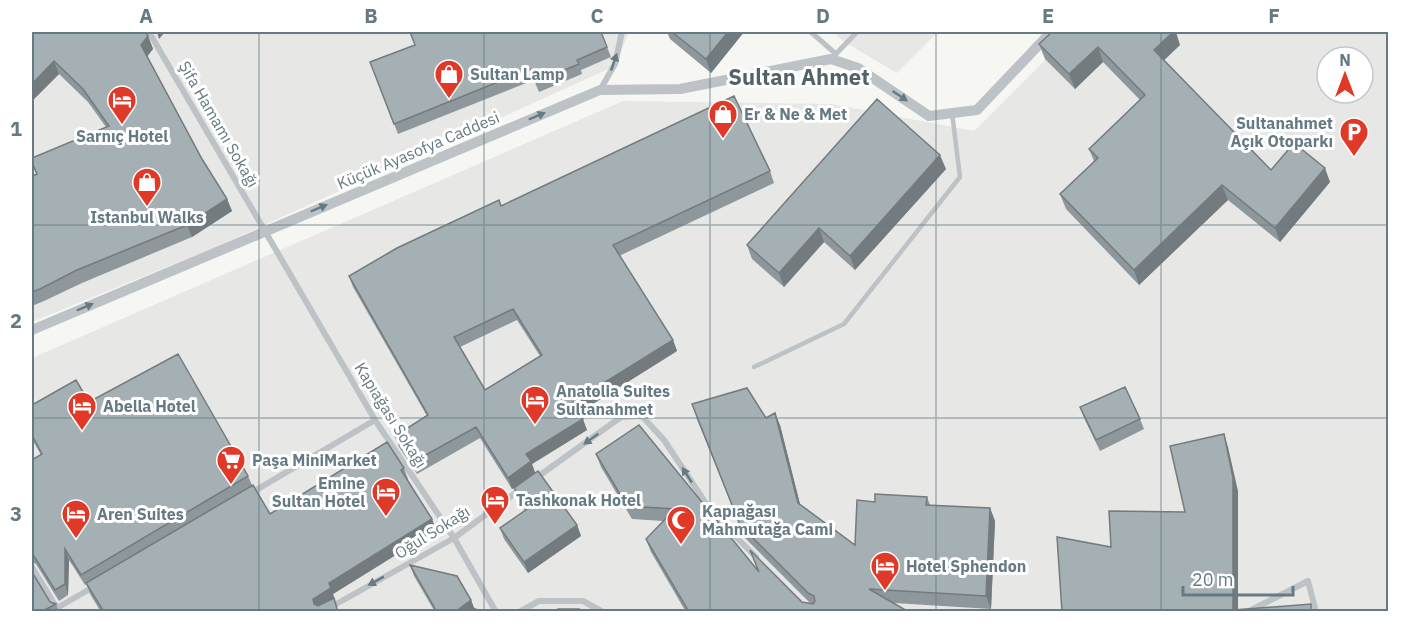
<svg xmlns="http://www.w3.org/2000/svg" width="1420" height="643" viewBox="0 0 1420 643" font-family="'IBM Plex Sans',sans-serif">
<rect width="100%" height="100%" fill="#f6f6f3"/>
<path fill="#e7e7e6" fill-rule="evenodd" d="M32,32H629L615,66L218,246L32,322Z
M832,32H938L897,73L846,43Z
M1073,32H1388V611L32,612V358L623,101L832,104L974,131ZM1327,57H1363V93H1327Z"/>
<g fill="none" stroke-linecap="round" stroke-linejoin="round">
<path stroke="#bcc2c5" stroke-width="4.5" d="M754,367L844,324L960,177L952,113"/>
<path stroke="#bcc2c5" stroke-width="5" d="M811,32L836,54
M832,58L857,32"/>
<path stroke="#bcc2c5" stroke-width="6" d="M149,32L375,420L454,538L496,612
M600,90L615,64L622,32
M536,478L621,417L642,416L664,440L713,514L756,557
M251,493L375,420
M32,567L58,610
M57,608L95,586
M322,612L454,538L521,489
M519,612L539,601H583L603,612
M1247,612L1308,581L1316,612"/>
<path stroke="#bcc2c5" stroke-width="10" d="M32,330L600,90L680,89L831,59L858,68L929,116L977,110L1051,32"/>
</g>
<path fill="#8e979b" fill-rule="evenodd" d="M32,32L148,36L153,49L147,56L202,159L227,199L232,211L192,237L82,283L44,301L32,306V176L36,174L32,162L106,127L88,102L59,74L32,101Z
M601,32L611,57L581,70L582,74L539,92L534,80L398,134L370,62Z
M667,32H744L711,73L670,39Z
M1039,44L1180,45L1164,60L1271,170L1330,182L1280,242L1228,200L1139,285L1066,209L1060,194L1094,161L1089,149L1140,100L1103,62L1075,89L1045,59Z
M946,169L855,270L824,242L784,287L752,259L747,245Z
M770,171L774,183L619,256L673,340L677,351L579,412L587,430L532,464L535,472L577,525L581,536L528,573L504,539L500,528L525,511L518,498L514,488L512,489L480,438L417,474L399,447L395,436L427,416L353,287L349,276L501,206ZM517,320L540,356L485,390L460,347Z
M89,402L248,476L252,485L270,514L404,468L408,479H407L432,519L436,530L333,594L338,612H101L90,594L87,584L85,585L69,560L68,595L59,601L36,564L32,562V460L41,455L32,439V405Z
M1080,407L1140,419L1144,429L1100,451L1084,418Z
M696,417L766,418L780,425L800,504L855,545L875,502L927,497L930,505L990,508L995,521L991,609L894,603L909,612H686L651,552L646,539L663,521L632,519L601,467L596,454L639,425L758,571L802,602L810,603L745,538Z
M410,565L471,600L474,609L478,612H435L414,576Z
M50,602L56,604L59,612H32Z"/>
<path fill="#747b7e" d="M157,32H165L159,39Z
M728,32H744L711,73L706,59Z
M1173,32H1176L1180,45L1159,65L1154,50Z
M148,36L153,49L146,58L141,45Z
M1098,47L1103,62L1075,89L1069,74Z
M54,61L59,74L32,101V84Z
M940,155L946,169L855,270L850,256Z
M1325,168L1330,182L1280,242L1275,228Z
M1222,185L1228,200L1139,285L1134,270Z
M227,199L232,211L192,237L187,225Z
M819,228L824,242L784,287L779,273Z
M673,340L677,351L577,414L573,402Z
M775,413L780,425L803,516L798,503Z
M583,419L587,430L532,464L535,473L512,489L508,478L526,454Z
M1224,434L1228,447L1238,491V612L1233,610Z
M990,508L995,521L991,609L986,596Z
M432,519L436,530L333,594L338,612L317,610L314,604L313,599L329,583Z
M577,525L581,536L528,573L524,562Z
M65,549L69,560L68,595L65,584Z
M471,600L475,610L459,609Z"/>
<path fill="#a5b0b4" stroke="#747b7e" stroke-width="1.5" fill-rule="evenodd" d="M32,32H145L148,36L141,45L202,159L227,199L187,225L77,270L40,289L32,292V176L37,174L32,162V158L109,126L83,89L54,61L32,84Z
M410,32H601L607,47L577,60L579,64L535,82L530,69L394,124L370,62L415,45Z
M672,32H728L706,59Z
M1052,32H1173L1154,50L1271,170L1294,143L1325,168L1275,228L1222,185L1134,270L1060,194L1098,158L1089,149L1145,95L1098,47L1069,74L1039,44Z
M734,96L770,171L613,245L673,340L573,402L583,419L526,454L531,461L508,478L476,427L413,462L395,436L428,415L349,276L397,248L499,200L501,206ZM513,309L542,355L485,390L454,337Z
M877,99L940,155L850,256L819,228L779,273L747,245Z
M178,354L248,476L81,575L65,549V584L55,590L32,553V460L42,454L32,435V405L76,380L89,402Z
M1125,387L1140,419L1096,440L1080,407Z
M747,388L766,418L775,413L798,503L855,545L857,500L875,502V494L927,497L926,505L990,508L986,596L869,589L909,612H689L646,539L675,509L627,506L596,454L639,425L759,572L750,550L802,602L813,604L815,601L814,596L808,593L740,525L692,404Z
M1224,434L1233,478V610L1311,604V612H1062L1057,537L1111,547L1109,511L1185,512L1170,446Z
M387,442L404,468L401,470L432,519L329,583L331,588L313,599L314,604L318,606L334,598L338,612H104L86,583L253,485L270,514Z
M538,471L577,525L524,562L500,528L527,509L514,488Z
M410,565L457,576L471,600L459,609H476L478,612H437Z
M32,572L50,602L56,604L41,612H32Z
M558,609H579L584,612H558Z"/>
<defs><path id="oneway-solid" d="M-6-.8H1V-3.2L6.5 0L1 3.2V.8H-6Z" transform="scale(1.5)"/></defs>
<g fill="#657a83">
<use href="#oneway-solid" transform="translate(614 62) rotate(-71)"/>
<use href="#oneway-solid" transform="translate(900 96) rotate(34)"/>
<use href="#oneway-solid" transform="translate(537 116) rotate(-23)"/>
<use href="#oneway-solid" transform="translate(319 208) rotate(-23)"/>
<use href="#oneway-solid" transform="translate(85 307) rotate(-23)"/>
<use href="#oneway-solid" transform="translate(591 439) rotate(144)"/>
<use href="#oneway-solid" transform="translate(687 475) rotate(-123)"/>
<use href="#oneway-solid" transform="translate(376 581) rotate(151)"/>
</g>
<path fill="none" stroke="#657a83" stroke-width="1.5" stroke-opacity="0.55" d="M259,32V612M484,32V612M710,32V612M936,32V612M1161,32V612M32,225H1388M32,418H1388"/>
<defs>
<g id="shop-pin" transform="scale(1.5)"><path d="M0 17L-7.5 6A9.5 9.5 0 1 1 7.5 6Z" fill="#e03928" stroke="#fff"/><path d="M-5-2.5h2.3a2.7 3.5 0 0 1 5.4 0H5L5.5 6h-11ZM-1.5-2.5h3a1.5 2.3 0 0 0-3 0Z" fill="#fff"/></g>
<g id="hotel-pin" transform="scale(1.5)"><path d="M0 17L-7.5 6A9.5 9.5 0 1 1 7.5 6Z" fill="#e03928" stroke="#fff"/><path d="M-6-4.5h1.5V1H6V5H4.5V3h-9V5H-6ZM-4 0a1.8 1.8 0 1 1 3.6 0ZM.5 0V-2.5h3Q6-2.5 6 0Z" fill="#fff"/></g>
<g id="parking-pin" transform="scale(1.5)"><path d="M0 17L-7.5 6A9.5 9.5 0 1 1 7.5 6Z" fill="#e03928" stroke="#fff"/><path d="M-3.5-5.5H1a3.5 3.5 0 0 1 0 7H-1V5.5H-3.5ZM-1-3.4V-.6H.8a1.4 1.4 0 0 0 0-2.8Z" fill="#fff"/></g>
<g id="supermarket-pin" transform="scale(1.5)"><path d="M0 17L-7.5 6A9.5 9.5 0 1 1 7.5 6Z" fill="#e03928" stroke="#fff"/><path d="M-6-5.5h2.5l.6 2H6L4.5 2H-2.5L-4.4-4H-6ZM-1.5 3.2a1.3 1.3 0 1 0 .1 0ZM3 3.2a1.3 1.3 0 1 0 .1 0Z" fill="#fff"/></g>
<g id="mosque-pin" transform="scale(1.5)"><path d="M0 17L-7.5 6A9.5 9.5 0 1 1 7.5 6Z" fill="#e03928" stroke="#fff"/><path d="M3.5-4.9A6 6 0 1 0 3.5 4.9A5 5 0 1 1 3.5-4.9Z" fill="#fff"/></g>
</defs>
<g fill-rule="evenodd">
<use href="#shop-pin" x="449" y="74"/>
<use href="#hotel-pin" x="122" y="100"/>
<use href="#shop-pin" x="723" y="114"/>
<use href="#parking-pin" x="1354" y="132"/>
<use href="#shop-pin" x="147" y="182"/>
<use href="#hotel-pin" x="535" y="400"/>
<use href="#hotel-pin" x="82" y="406"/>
<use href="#supermarket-pin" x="231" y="460"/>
<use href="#hotel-pin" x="386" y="492"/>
<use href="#hotel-pin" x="495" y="500"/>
<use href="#hotel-pin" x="76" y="514"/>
<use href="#mosque-pin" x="681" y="520"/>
<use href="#hotel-pin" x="885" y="566"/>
</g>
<g text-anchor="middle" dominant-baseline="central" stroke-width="6" stroke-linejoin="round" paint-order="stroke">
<g font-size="16" font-weight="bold" fill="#657a83" stroke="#fff" text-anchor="start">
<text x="470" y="74">Sultan Lamp</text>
<text x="744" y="114">Er &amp; Ne &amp; Met</text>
<text x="1333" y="123" text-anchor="end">Sultanahmet<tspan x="1333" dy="18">Açık Otoparkı</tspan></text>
<text x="122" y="136" text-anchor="middle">Sarnıç Hotel</text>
<text x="147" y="217" text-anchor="middle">Istanbul Walks</text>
<text x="556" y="391">Anatolia Suites<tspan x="556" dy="18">Sultanahmet</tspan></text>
<text x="103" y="406">Abella Hotel</text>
<text x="252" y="460">Paşa MiniMarket</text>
<text x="365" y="483" text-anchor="end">Emine<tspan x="365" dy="18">Sultan Hotel</tspan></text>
<text x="516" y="500">Tashkonak Hotel</text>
<text x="702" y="511">Kapıağası<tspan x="702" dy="18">Mahmutağa Cami</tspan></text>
<text x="97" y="514">Aren Suites</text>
<text x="906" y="566">Hotel Sphendon</text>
</g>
<g font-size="16" fill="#657a83" stroke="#fff">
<text transform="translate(219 124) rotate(60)">Şifa Hamamı Sokağı</text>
<text transform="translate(418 150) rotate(-23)">Küçük Ayasofya Caddesi</text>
<text transform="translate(391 415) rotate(58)">Kapıağası Sokağı</text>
<text transform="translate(432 532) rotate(-32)">Oğul Sokağı</text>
</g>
<g font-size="22" font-weight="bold" fill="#536268" stroke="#fff">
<text x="799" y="76">Sultan Ahmet</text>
</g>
</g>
<rect width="1420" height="643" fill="none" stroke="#ffffff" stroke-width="66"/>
<g transform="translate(1345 75)"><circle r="28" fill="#ffffff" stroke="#c1cacd" stroke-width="1.5"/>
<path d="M0-4.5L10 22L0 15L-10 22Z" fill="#e03928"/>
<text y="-9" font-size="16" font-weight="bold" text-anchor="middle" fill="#657a83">N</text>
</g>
<path d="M1183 586v9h110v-9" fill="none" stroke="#657a83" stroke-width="3"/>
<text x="1192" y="586" font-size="18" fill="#657a83" stroke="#ffffff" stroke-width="4.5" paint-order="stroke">20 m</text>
<rect x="33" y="33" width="1354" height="577" fill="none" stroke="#657a83" stroke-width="2"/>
<g font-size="20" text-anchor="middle" font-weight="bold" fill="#657a83">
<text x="146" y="23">A</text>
<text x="371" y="23">B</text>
<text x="597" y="23">C</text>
<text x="823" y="23">D</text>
<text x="1048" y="23">E</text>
<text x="1274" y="23">F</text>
<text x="16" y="136">1</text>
<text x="16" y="328">2</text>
<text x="16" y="521">3</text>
</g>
</svg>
